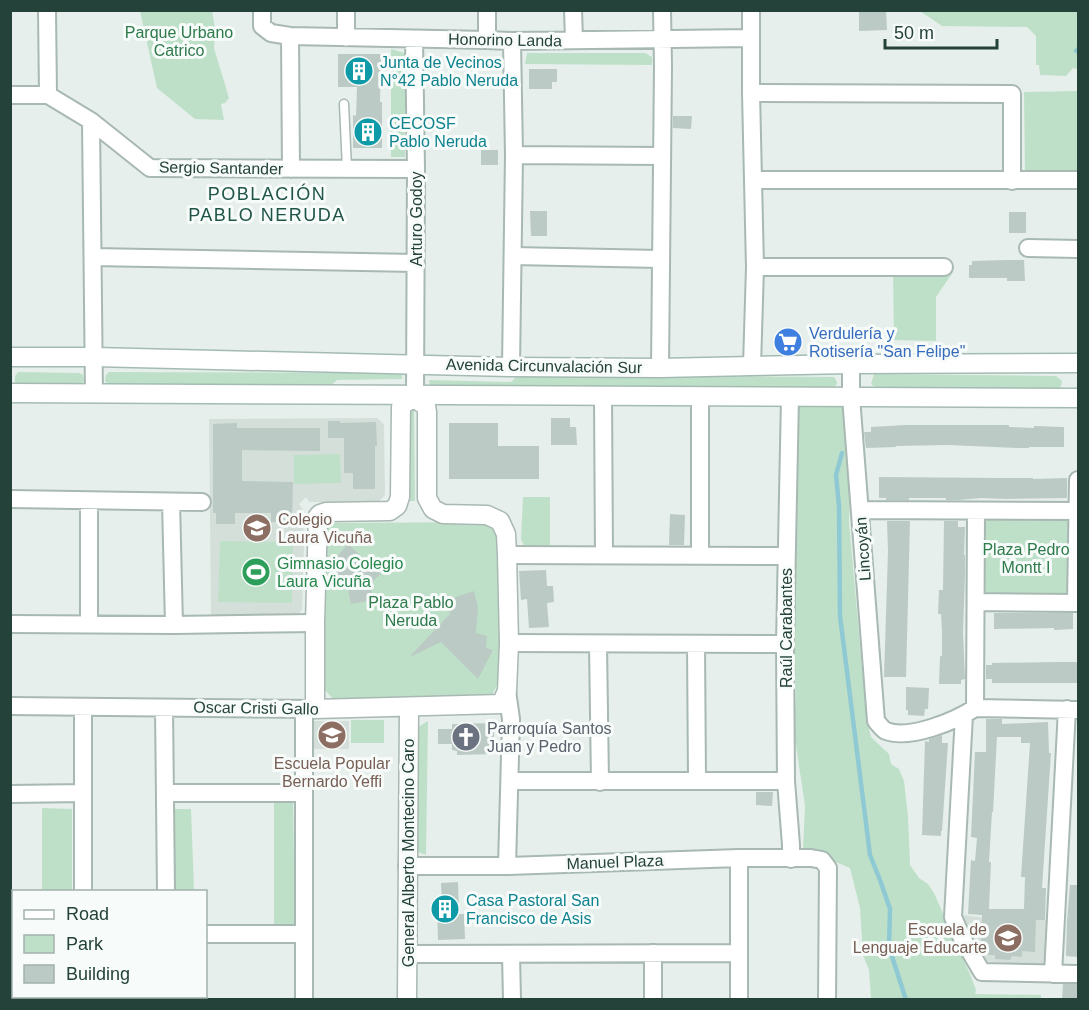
<svg xmlns="http://www.w3.org/2000/svg" width="1089" height="1010" viewBox="0 0 1089 1010" font-family="Helvetica,sans-serif">
<rect width="100%" height="100%" fill="#e6efeb"/>
<path fill="#d4dfda" d="M377,418L384,424L385,495L378,502H309L306,497L299,504L303,510L304,545L302,610L297,616H211L209,419Z
M314,721H349V749H314Z
M964,915L991,919L1048,920L1046,966L985,961L976,952L964,923Z"/>
<path fill="#bfe0c8" d="M140,11H212L215,28L214,48L229,98L225,103L221,104L224,120L195,119L157,88Z
M920,11H1078V69L1073,68L1066,76L1040,75L1039,65H1036V36L1027,27L942,26Z
M391,49L405,53V157H391Z
M527,53H645L652,57V65L525,64Z
M1078,91V169L1075,174H1025L1024,92Z
M893,270L953,272L936,297V341L894,340Z
M18,372L79,373L83,375L84,381L80,385H20L15,382V376Z
M109,372L402,373V379L337,380L328,388L109,385L105,381L106,375Z
M874,374L1056,376L1062,381L1061,386L1058,389L876,388L871,384Z
M518,375L834,377L836,380L837,384L832,389L430,386L429,380L511,382Z
M797,405H847L850,482L849,522L863,679L868,709V724L871,737L889,754L891,764L899,769L904,781L908,816L910,865L919,878L928,884L934,893L972,979L976,990L975,994L1041,995V999H871L869,970L863,955L860,908L850,868L803,848L805,806L794,732L796,690L794,652Z
M409,406H414L415,501H409Z
M340,454L341,483L294,484V455Z
M523,497H550V545L524,546L521,539Z
M984,519H1070V593L1065,598L983,599Z
M489,522L496,529L500,679L491,697L333,699L324,689V532L334,523Z
M220,541L293,542L292,603L218,602Z
M351,720H384V743H351Z
M428,721L426,855L418,852V727Z
M274,798H293L295,927H274Z
M42,808L72,809V891H42Z
M168,809H191L194,891H170Z"/>
<g fill="none" stroke-linecap="round" stroke-linejoin="round">
<path stroke="#8ec9d4" stroke-width="4.5" d="M1076,51L1078,49
M842,453L836,475L839,506L840,616L870,855L880,880L890,909L889,947L906,1000"/>
</g>
<path fill="#bbcac4" fill-rule="evenodd" d="M859,10H886L887,30L859,31Z
M338,54H381L380,102H382V148H353V115L356,116L357,87H338Z
M529,69H557V82H552V89H529Z
M673,116H692L691,129L673,128Z
M481,150H498V165H481Z
M530,211H547V236H531Z
M1009,212H1026V233H1009Z
M1007,260H1024L1025,281H1007V278H969V265H972V261Z
M551,418H570V427H576L577,445H551Z
M328,421H340V423L376,422L377,446H375V489H353V473H344V438H328Z
M237,423V428H320V451L242,450V481L293,482L292,522H271V513H235V524H216V513H213V424Z
M449,423H498V446H539V479H449Z
M905,425H1009V427L1034,428V426L1064,427V447H1029V448H1017L948,445L896,446V447L866,448L864,432H871V427Z
M879,477L999,478H1033V479L1067,478V498L1007,499L981,498L959,500H946V498H909V500H886V498H879Z
M670,514L685,515L684,545H669Z
M887,521H910L906,677H884L888,551Z
M944,521H958V527H965L964,555H965V575L963,632L965,679L961,680V684H939L940,656H942V632L941,614H938L939,590H943Z
M348,544L381,574L374,580L371,589L373,600L351,604L347,584L332,580L331,563Z
M546,570L547,586H553L554,602L547,603L549,627L529,628L527,599L521,600L519,571Z
M474,591L478,607L476,633L487,636L486,648L493,650L478,679L441,642L412,656L411,655L450,614L444,601Z
M994,613H1073V629L1054,630V628L994,629Z
M1059,662H1077V683H992V679H986V665H992V663Z
M906,687L929,688L928,709H925L924,716L908,715V710H906Z
M986,719H1002V724L1048,722L1049,753H1051L1042,888H1046L1045,920H1036L1035,952L1022,951V957L1012,956L1010,960L995,959V955H984L981,950L982,915L968,914L971,860L975,861L977,838L971,837L975,752H986ZM997,737H1021V743H1030L1021,877H1025L1024,909H989L991,862H989L992,812H993Z
M494,723V754L457,755V751L452,750V744H438V729H452V724Z
M942,735V743H948L942,831H941V836L922,835L925,741L929,742V739Z
M756,792H773L772,806L756,805Z
M458,882L459,914H464L465,939L438,940L437,904H442L441,883Z
M1070,885H1078V957L1066,956L1067,921Z
M1063,984H1078V999H1062Z"/>
<g fill="none" stroke-linecap="round" stroke-linejoin="round">
<g stroke="#a8b8b2" stroke-width="11">
<path id="service" d="M344,104L347,169"/>
</g>
<g stroke="#a8b8b2" stroke-width="20">
<path id="minor" d="M47,10L48,95
M262,10V26L271,33L290,36L487,40L512,41L751,38
M346,10V38
M487,10V40
M573,10L574,40
M751,10V93L755,267L752,366
M290,36L291,169
M414,39L416,169L415,399
M751,93L1012,94V181
M10,95H48
M48,95L91,121L150,168L416,169
M91,121L94,394
M514,155L662,156
M753,180H1078
M1028,248L1078,249
M513,256L660,259
M93,257L416,263
M755,267H944
M851,364V397L876,721C879,724 882,729 886,731C910,740 955,721 975,708L1078,710
M511,367L514,155L512,41
M660,368L663,66L662,10
M603,396L604,555
M700,397V556
M790,397L785,644L786,781L791,845V859
M10,499L202,502
M89,501V623
M171,502L174,625
M860,510L1078,511
M507,555L786,556
M976,602L1078,603
M1076,603L1078,480
M10,624L174,625L315,623
M509,643L785,644
M598,644L600,782
M696,644L697,781
M10,706L315,709
M164,708L166,892
M975,708L976,511
M304,710V1000
M964,715L953,917L962,938L982,972L1078,974
M510,781H786
M165,793H304
M10,794L83,793
M407,866H507L739,858H811L822,860L828,868L827,1000
M507,866L511,719L507,691
M83,892V707
M10,934H14
M206,934H304
M407,954L739,953
M511,954L512,1000
M1053,974L1067,709
M83,996V1000
M165,1000L166,996
M653,1000V953
M739,1000V858"/>
</g>
<g stroke="#a8b8b2" stroke-width="21">
<path id="tertiary" d="M415,399L426,406L427,412V498L433,509L443,514L487,515L500,521L506,534L507,555L509,643L507,691L501,704L315,709V623L318,516L320,514L326,512L390,511L397,506L400,497L401,407L406,402Z
M407,1000L409,707"/>
</g>
<g stroke="#a4bbb3" stroke-width="21">
<path id="secondary" d="M10,357H94L511,367L660,368L851,364L1078,363
M10,393L1078,398"/>
</g>
<use href="#service" stroke="#fff" stroke-width="8"/>
<use href="#minor" stroke="#fff" stroke-width="16"/>
<use href="#tertiary" stroke="#fff" stroke-width="18"/>
<use href="#secondary" stroke="#fff" stroke-width="18"/>
</g>
<defs>
<g id="building-disc" transform="scale(1.5)"><circle r="9.5" fill="#0f9aa8" stroke="#f7fbf9"/><path d="M-4-6H4V6H1V3H-1V6H-4ZM-2.5-4.3h1.7v1.8h-1.7ZM.8-4.3h1.7v1.8H.8ZM-2.5-1h1.7V.8h-1.7ZM.8-1h1.7V.8H.8Z" fill="#fff"/></g>
<g id="supermarket-disc" transform="scale(1.5)"><circle r="9.5" fill="#3f7fe0" stroke="#f7fbf9"/><path d="M-6-5.5h2.5l.6 2H6L4.5 2H-2.5L-4.4-4H-6ZM-1.5 3.2a1.3 1.3 0 1 0 .1 0ZM3 3.2a1.3 1.3 0 1 0 .1 0Z" fill="#fff"/></g>
<g id="school-disc" transform="scale(1.5)"><circle r="9.5" fill="#8d6e63" stroke="#f7fbf9"/><path d="M0-5L7-2L0 1L-7-2ZM-4 1L0 2.5L4 1V4Q0 6-4 4Z" fill="#fff"/></g>
<g id="stadium-disc" transform="scale(1.5)"><circle r="9.5" fill="#2e9e5b" stroke="#f7fbf9"/><path d="M0-5a6.5 5 0 1 0 0 10a6.5 5 0 1 0 0-10ZM-3.5-1.8h7v3.6h-7Z" fill="#fff"/></g>
<g id="church-disc" transform="scale(1.5)"><circle r="9.5" fill="#6b7280" stroke="#f7fbf9"/><path d="M-1.2-6h2.4v3.5h3.3v2.4h-3.3V6h-2.4V-.1h-3.3v-2.4h3.3Z" fill="#fff"/></g>
</defs>
<g fill-rule="evenodd">
<use href="#building-disc" x="359" y="71"/>
<use href="#building-disc" x="368" y="132"/>
<use href="#supermarket-disc" x="788" y="342"/>
<use href="#school-disc" x="257" y="528"/>
<use href="#stadium-disc" x="256" y="572"/>
<use href="#school-disc" x="332" y="735"/>
<use href="#church-disc" x="466" y="737"/>
<use href="#building-disc" x="445" y="909"/>
<use href="#school-disc" x="1008" y="938"/>
</g>
<g text-anchor="middle" dominant-baseline="central" stroke-width="6" stroke-linejoin="round" paint-order="stroke">
<g font-size="16" fill="#2d7a4b" stroke="#f7fbf9">
<text x="179" y="32">Parque Urbano<tspan x="179" dy="18">Catrico</tspan></text>
<text x="1026" y="549">Plaza Pedro<tspan x="1026" dy="18">Montt I</tspan></text>
<text x="411" y="602">Plaza Pablo<tspan x="411" dy="18">Neruda</tspan></text>
</g>
<g font-size="16" fill="#24423a" stroke="#f7fbf9">
<text transform="translate(505 40) rotate(1)">Honorino Landa</text>
<text transform="translate(221 168) rotate(1)">Sergio Santander</text>
<text transform="translate(416 219) rotate(-90)">Arturo Godoy</text>
<text transform="translate(544 366) rotate(1)">Avenida Circunvalación Sur</text>
<text transform="translate(863 549) rotate(-94)">Lincoyán</text>
<text transform="translate(786 628) rotate(-90)">Raúl Carabantes</text>
<text transform="translate(256 708) rotate(1)">Oscar Cristi Gallo</text>
<text transform="translate(408 853) rotate(-90)">General Alberto Montecino Caro</text>
<text transform="translate(615 862) rotate(-2)">Manuel Plaza</text>
</g>
<g font-size="16" fill="#0d838f" stroke="#f7fbf9" text-anchor="start">
<text x="380" y="62">Junta de Vecinos<tspan x="380" dy="18">N°42 Pablo Neruda</tspan></text>
<text x="389" y="123">CECOSF<tspan x="389" dy="18">Pablo Neruda</tspan></text>
<text x="466" y="900">Casa Pastoral San<tspan x="466" dy="18">Francisco de Asis</tspan></text>
</g>
<g font-size="16" fill="#366cbe" stroke="#f7fbf9" text-anchor="start">
<text x="809" y="333">Verdulería y<tspan x="809" dy="18">Rotisería "San Felipe"</tspan></text>
</g>
<g font-size="16" fill="#785e54" stroke="#f7fbf9" text-anchor="start">
<text x="278" y="519">Colegio<tspan x="278" dy="18">Laura Vicuña</tspan></text>
<text x="332" y="763" text-anchor="middle">Escuela Popular<tspan x="332" dy="18">Bernardo Yeffi</tspan></text>
<text x="987" y="929" text-anchor="end">Escuela de<tspan x="987" dy="18">Lenguaje Educarte</tspan></text>
</g>
<g font-size="16" fill="#27864d" stroke="#f7fbf9" text-anchor="start">
<text x="277" y="563">Gimnasio Colegio<tspan x="277" dy="18">Laura Vicuña</tspan></text>
</g>
<g font-size="16" fill="#5b616d" stroke="#f7fbf9" text-anchor="start">
<text x="487" y="728">Parroquía Santos<tspan x="487" dy="18">Juan y Pedro</tspan></text>
</g>
<g font-size="18" letter-spacing="1.5" fill="#1f5548" stroke="#f7fbf9">
<text x="267" y="194">POBLACIÓN<tspan x="267" dy="21">PABLO NERUDA</tspan></text>
</g>
</g>
<rect width="1089" height="1010" fill="none" stroke="#24423a" stroke-width="24"/>
<rect x="12" y="890" width="195" height="108" fill="#f7fbf9" stroke="#a3b1ad" stroke-width="1.5"/>
<rect x="24" y="910" width="30" height="9" fill="#ffffff" stroke="#a3b1ad" stroke-width="1.5"/>
<text x="66" y="920" font-size="18" fill="#24423a">Road</text>
<rect x="24" y="935" width="30" height="18" fill="#bfe0c8" stroke="#a3b1ad" stroke-width="1.5"/>
<text x="66" y="950" font-size="18" fill="#24423a">Park</text>
<rect x="24" y="965" width="30" height="18" fill="#bbcac4" stroke="#a3b1ad" stroke-width="1.5"/>
<text x="66" y="980" font-size="18" fill="#24423a">Building</text>
<path d="M885 39v9h112v-9" fill="none" stroke="#24423a" stroke-width="3"/>
<text x="894" y="39" font-size="18" fill="#24423a" stroke="#f7fbf9" stroke-width="4.5" paint-order="stroke">50 m</text>
</svg>
